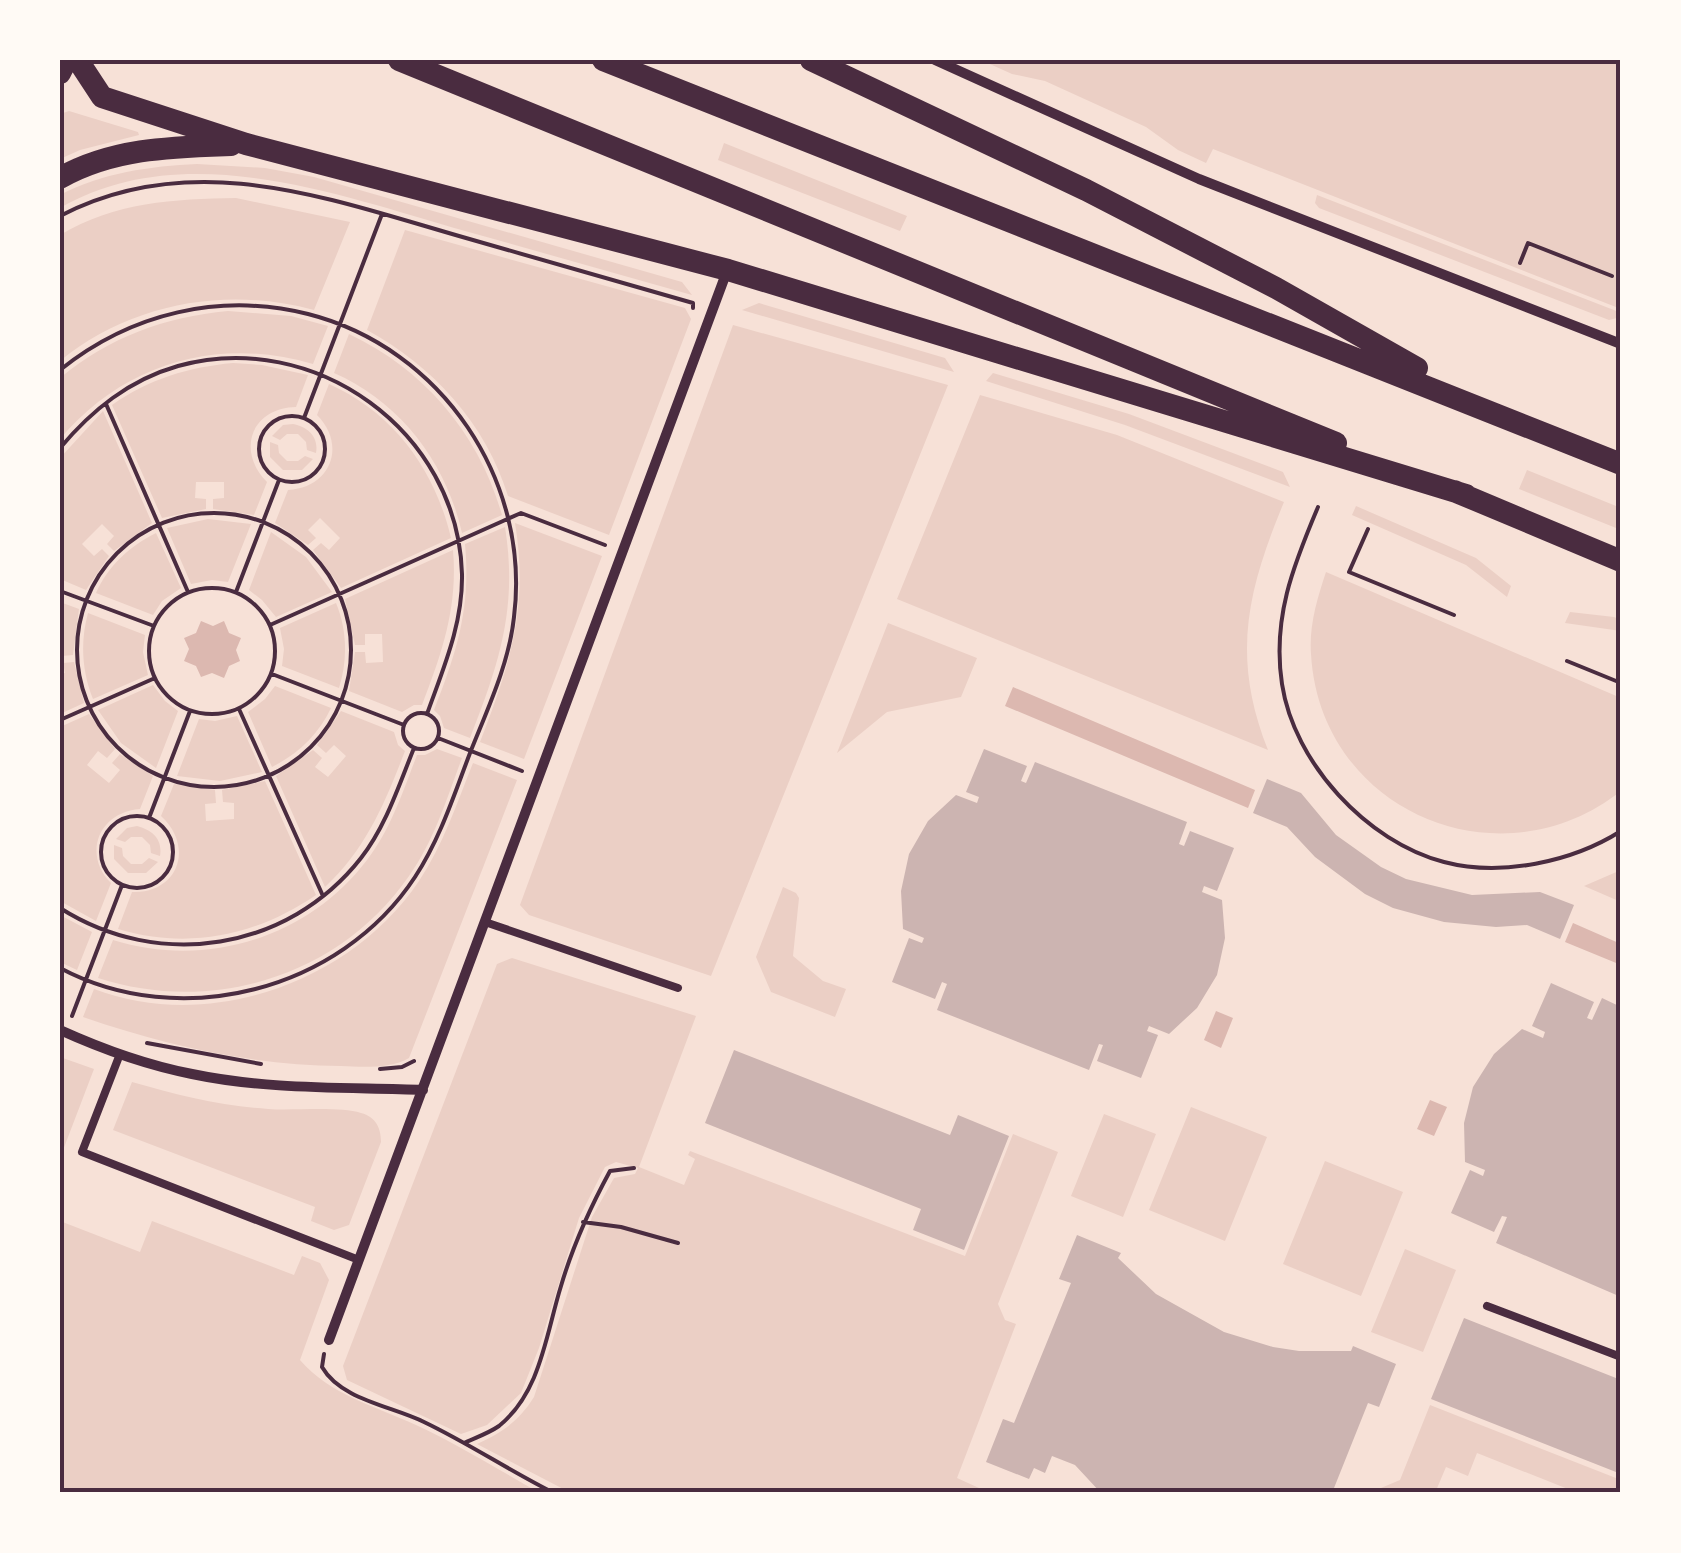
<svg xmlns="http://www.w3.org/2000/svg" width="1681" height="1553" viewBox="0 0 1681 1553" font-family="Montserrat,sans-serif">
<rect width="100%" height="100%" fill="#f7e1d7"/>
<path fill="#ebcfc5" d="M981,60H1621V309L1213,149L1206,163L1178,150L1146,127L1045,81L1012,74Z
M69,111L138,132L139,135L80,150L60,159V114Z
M724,143L907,216L900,231L718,160Z
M197,164L265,168L314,177L682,282L692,295C616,274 541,252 465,231C339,195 184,136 60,208V195C101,173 151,166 197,164Z
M1317,195L1619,312L1617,318L1609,320L1319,208L1315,203Z
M236,198L350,222L314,310C226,286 131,303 60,361V235C115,202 174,199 236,198Z
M405,230L685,308L691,319L609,535L508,496C486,424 433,366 367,330Z
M759,303L945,358L954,372L742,310Z
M228,311L291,316L328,326L313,364C218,336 124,363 60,439V378C110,337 164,317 228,311Z
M733,325L948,385L711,976L529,915L520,905Z
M349,334C425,370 479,434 502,515L462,533C446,462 400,402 334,373Z
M233,363L262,365L308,375L296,407C251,408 236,451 267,482L254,515L213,509V499L224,498V482H196L195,498L206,499V509L162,518L112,405C149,379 189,367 233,363Z
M993,373L1129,414L1283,472L1290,487L1125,425L986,381Z
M329,384C394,413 435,470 451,538L341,588L313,550L321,543L329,550L340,538L320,518L308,530L316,538L308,545L275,523L288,490C331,488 347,445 317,415Z
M980,395L1117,435L1284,502C1247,591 1231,657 1268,750L897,599Z
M103,411L152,523L114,551L107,544L114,536L102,524L82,544L94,556L102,549L109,556L86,590L60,579V458Z
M293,424C308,427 319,437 316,453L307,450L306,442L298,434H287L280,440L272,436L283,425Z
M270,442L278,445L279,453L287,461H298L305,456L313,459L302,470H283L270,457Z
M1527,470L1621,508V530L1519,489Z
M1356,506L1476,558L1511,586L1507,597L1466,565L1352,515Z
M208,519L251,524L228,582L212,580L191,584L167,528Z
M515,523L602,556L524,759L480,742C510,664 529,607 515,523Z
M505,527C518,608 499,664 470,738L444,728L440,716L434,710C457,651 471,608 465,544Z
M271,532L306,557L332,592L276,617L262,600L249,590Z
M156,533L181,588L162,601L153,615L96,593C108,566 130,546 156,533Z
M453,550C458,607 442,653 422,705H414L402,712L349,691L355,652H365L366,663L383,662L382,634H365V645H355L345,599Z
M1326,572L1621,698V791C1499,887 1320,811 1311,654C1309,626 1317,599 1326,572Z
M60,602L79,609L73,655L62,656Z
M336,603C347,629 348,660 339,688L282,666L284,649L280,628Z
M1570,612L1614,617L1621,620V631L1565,623Z
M88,613L145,635L143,652L148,675L93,699C82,672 80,642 88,613Z
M888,623L977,658L961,697L887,712L837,753Z
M74,662L84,703L60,714V674L65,673L63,663Z
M153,685L165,701L178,711L156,768L121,743L98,710Z
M275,686L331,708C319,734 298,754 272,767L248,712L265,699Z
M341,711L394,732L398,745L405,751C385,803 366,849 325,887L276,776L313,750L322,758L315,767L328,777L346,756L334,745L326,753L317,745Z
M89,714L115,749L107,758L98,751L87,765L109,783L120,770L112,763L120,754L153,776L140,809C99,812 82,854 111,883L96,921L60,901V727Z
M237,716L262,772L220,781L177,776L199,719L215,721Z
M437,749L462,758C447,798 434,841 409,876C340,976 213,1015 98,978L113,940C206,969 308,938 367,860C391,829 403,791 417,755H425Z
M473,763L517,780L409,1058C390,1069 363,1067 341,1066C252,1065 167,1046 83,1017L94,989C210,1033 351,982 419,881C443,845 457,803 473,763Z
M265,781L316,895C256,936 188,950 118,929L132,892C178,894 195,847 161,816L174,784L215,790L216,803L205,804L206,821L234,819V803L223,802L222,790Z
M137,826C152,830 163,839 160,856L151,853L150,845L142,837H131L125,842L116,839L127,828Z
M114,845L122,848L123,856L131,864H142L149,858L158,862L146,873H128L114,859Z
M1621,870V902L1584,886Z
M783,887L796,893L799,898L793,956L823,981L846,989L835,1017L771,992L756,957Z
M60,915L92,932L77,970L60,962Z
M512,958L696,1016L639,1167L684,1185L695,1159L688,1155L690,1151L965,1256L1013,1134L1058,1152L998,1304L1005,1320L1016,1324L957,1478L990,1493H571L477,1444C503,1432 519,1421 534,1397L592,1217L614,1178L635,1174L638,1168L616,1162L605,1167L579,1218L539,1348L521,1393L487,1425L461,1434L347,1380L343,1366L497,964Z
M60,1057L94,1069L60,1158Z
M132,1082C177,1095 221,1106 268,1109C293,1111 339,1106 361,1113C376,1117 381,1128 381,1142L349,1225L334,1230L311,1221L315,1207L113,1130Z
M1191,1107L1267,1137L1225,1241L1149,1210Z
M1104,1114L1156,1134L1123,1217L1071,1196Z
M1325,1161L1403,1192L1361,1296L1283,1264Z
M60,1221L140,1252L152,1221L294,1275L302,1256L320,1263L329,1280L300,1360C330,1395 375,1406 416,1425C459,1445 499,1470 540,1493H60Z
M1405,1249L1456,1270L1423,1352L1371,1332Z
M1430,1405L1621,1480V1493H1578L1477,1453L1468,1476L1446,1467L1435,1493H1369L1400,1480Z"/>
<path fill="#dcb8b0" d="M201,621L213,626L224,621L229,633L241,638L236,650L240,661L229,666L224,678L212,673L201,677L196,666L184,661L189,649L184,638L196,633Z
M1013,687L1255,790L1248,808L1005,706Z
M1573,923L1621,944V965L1565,942Z
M1216,1011L1233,1018L1221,1048L1204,1040Z
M1430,1100L1447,1107L1434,1136L1417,1129Z"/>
<path fill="#ccb4b1" d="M984,749L1027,766L1021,781L1026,783L1035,762L1187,822L1179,844L1184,846L1190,831L1234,848L1217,891L1204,886L1202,892L1222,900L1225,938L1217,975L1197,1008L1169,1034L1149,1026L1147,1031L1158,1035L1141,1078L1097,1061L1103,1045L1099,1044L1089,1070L937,1010L947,984L942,982L935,999L892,982L909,938L922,943L924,938L903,929L901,891L909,854L928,821L956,795L977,803L979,797L966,792Z
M1267,779L1301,793L1336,835L1381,867L1406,879L1472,895L1540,892L1574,905L1560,939L1527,925L1496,927L1444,922L1393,908L1365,894L1315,857L1287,827L1253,813Z
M1551,983L1594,1002L1587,1018L1592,1020L1602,998L1621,1007V1297L1496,1243L1507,1217L1502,1216L1494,1232L1451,1213L1470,1170L1483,1176L1485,1170L1465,1162L1464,1123L1473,1087L1494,1054L1522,1029L1543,1038L1545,1032L1532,1026Z
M734,1050L950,1135L958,1115L1009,1136L964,1250L913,1230L921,1209L705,1123Z
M1077,1235L1121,1253L1118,1258L1156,1294L1224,1332L1273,1347L1299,1351H1351L1353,1346L1396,1364L1379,1407L1368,1403L1332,1493H1101L1075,1465L1052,1456L1045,1473L1034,1468L1029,1479L986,1462L1003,1419L1014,1423L1071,1283L1059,1279Z
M1464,1318L1621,1380V1474L1431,1399Z"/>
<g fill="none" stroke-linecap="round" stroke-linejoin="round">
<path stroke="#4a2c40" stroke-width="4" d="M60,216C192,147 327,198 459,236C537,258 615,280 693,303V308
M1520,263L1528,243L1612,276
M60,370C131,313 220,292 308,314C442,348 531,481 514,617C509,664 487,710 470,753C454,795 440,839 415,877C340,991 180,1032 60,968
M106,404L188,592
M259 449a33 33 0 1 1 66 0a33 33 0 1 1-66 0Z
M304,418L382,214
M60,448C92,410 129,380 178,366C314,328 458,431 462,574C463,624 443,669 427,714
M1318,507C1293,566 1272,619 1282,684C1294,763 1367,842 1444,862C1501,877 1572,862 1621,831
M77 650a137 137 0 1 1 274 0a137 137 0 1 1-274 0Z
M1368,529L1349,572L1454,615
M149 651a63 63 0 1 1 126 0a63 63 0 1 1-126 0Z
M60,591L154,626
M236,592L279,480
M270,625L521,513L605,545
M1567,661L1621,683
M272,674L404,725
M239,709L323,896
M403 731a18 18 0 1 1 36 0a18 18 0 1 1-36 0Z
M60,720L155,678
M438,738L522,771
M101 852a36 36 0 1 1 72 0a36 36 0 1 1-72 0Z
M149,818L190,711
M60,908C159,971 288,951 361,858C386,826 399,785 414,748
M72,1016L122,885
M147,1043L261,1064
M380,1069L402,1067L414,1061
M583,1222L621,1227L678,1243
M324,1354L322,1367C341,1400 392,1406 424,1422C468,1443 510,1471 554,1493
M464,1443C475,1438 489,1433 499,1426C541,1392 546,1334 561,1286C573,1245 590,1208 610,1171L634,1168"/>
<path stroke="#4a2c40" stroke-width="8" d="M485,922L678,988
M120,1054L82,1152L359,1260
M1487,1306L1621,1357"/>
<path stroke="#4a2c40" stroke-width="10" d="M935,60L1199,179L1621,344
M60,1030C102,1049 146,1065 192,1074C268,1090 346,1087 423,1090
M329,1340L727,271"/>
<path stroke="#4a2c40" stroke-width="22" d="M399,60L1336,443
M603,60L1621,464
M811,60L1086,190L1276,288L1417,368
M79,62L102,97L246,144L728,270L1466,495
M60,73L65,63
M60,178C113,148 173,147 231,145
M1454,491L1621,561"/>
</g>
<rect width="1681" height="1553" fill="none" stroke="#fffaf5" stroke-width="125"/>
<rect x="62" y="62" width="1556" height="1428" fill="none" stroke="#4a2c40" stroke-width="4"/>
</svg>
